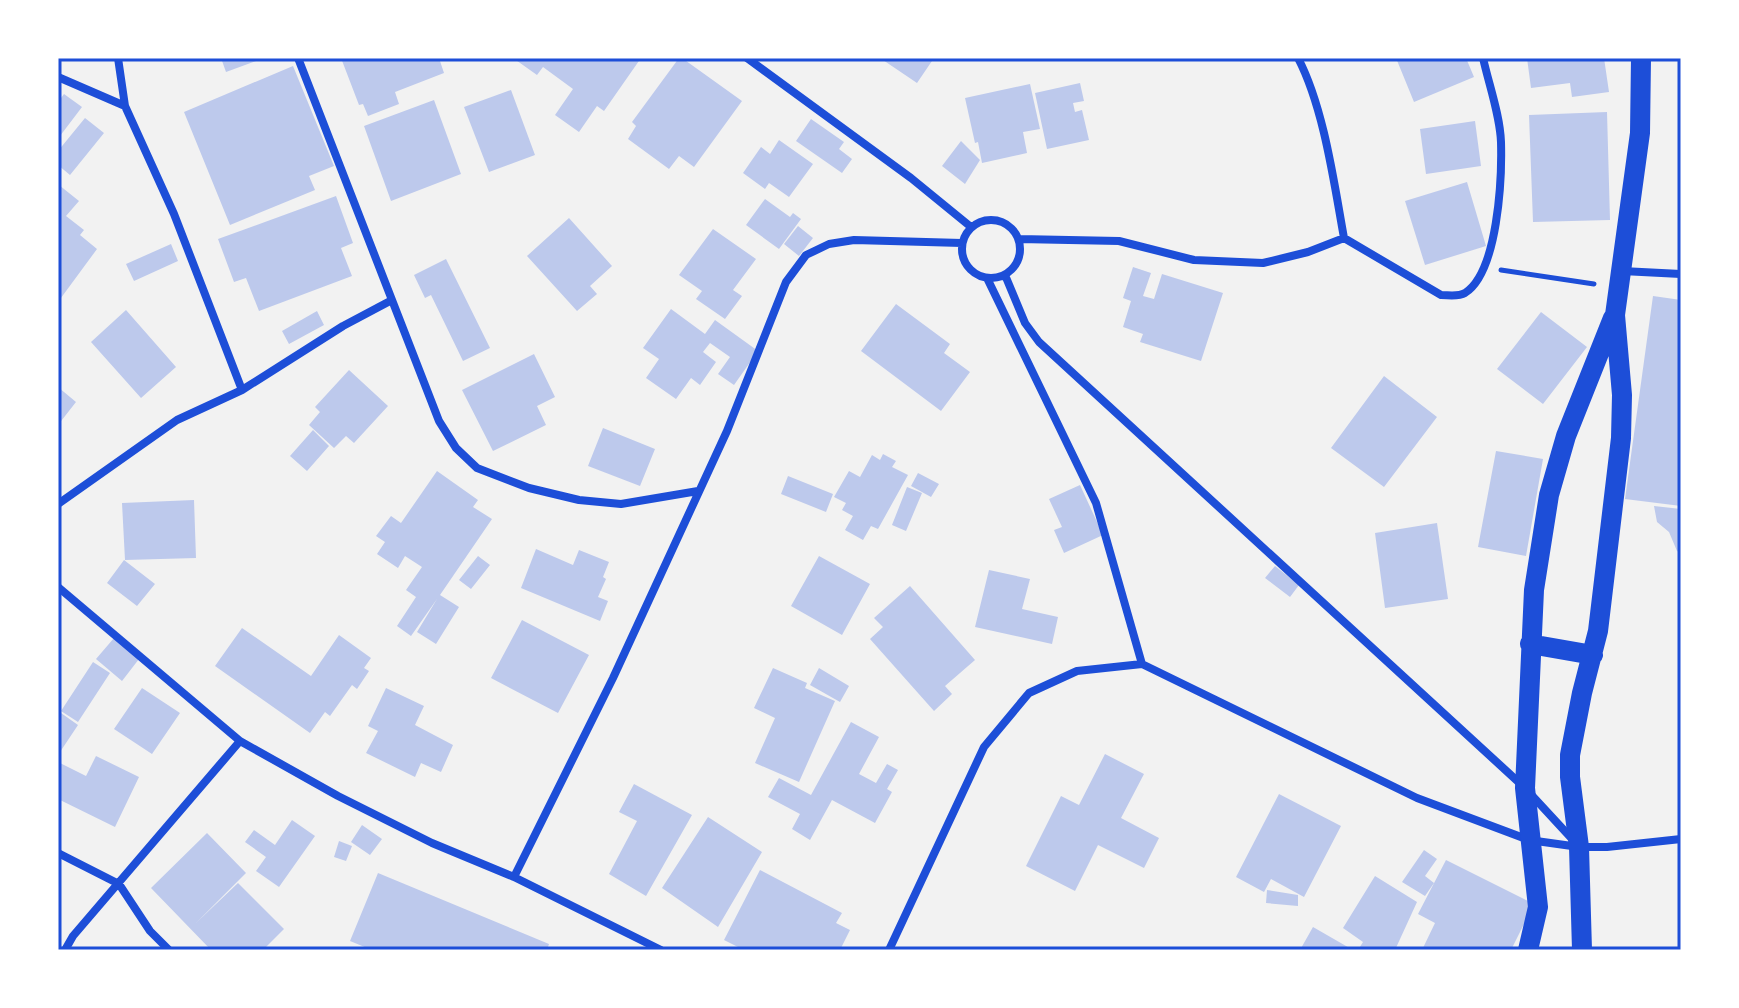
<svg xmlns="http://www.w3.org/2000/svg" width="1739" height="1008" viewBox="0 0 1739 1008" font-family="'DM Sans',sans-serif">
<rect width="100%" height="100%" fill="#f2f2f2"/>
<path fill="#bdc9ec" d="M221,58H264L226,72Z
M341,58H439L444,73L395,92L399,104L368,116L363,104L359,105Z
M513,58H641L604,111L597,106L579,132L555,115L573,89L543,67L537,75Z
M679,58H682L742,101L694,167L679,156L669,169L628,139L636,126L632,122Z
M880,58H934L917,83Z
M1396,58H1466L1474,77L1414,102Z
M1527,58H1604L1609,92L1572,97L1570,83L1531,88Z
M293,66L334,166L309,176L315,190L230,225L184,112Z
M1080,83L1084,101L1073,103L1075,112L1082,110L1089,140L1047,149L1035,93Z
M1030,84L1040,129L1023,132L1027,153L982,163L978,142L975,143L965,98Z
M511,90L535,155L489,172L464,107Z
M64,94L82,107L60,136L58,102Z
M434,100L461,174L391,201L364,126Z
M1607,112L1610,220L1533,222L1529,115Z
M85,118L104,133L70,175L58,165V151Z
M811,119L844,142L839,149L852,159L842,173L796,141Z
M1475,121L1481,166L1426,174L1420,129Z
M779,140L813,164L789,197L769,183L765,189L743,173L761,147L770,154Z
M961,141L980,160L965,184L942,166Z
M1467,182L1486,246L1425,265L1405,201Z
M59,185L79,201L66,216L84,230L80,235L97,249L58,302Z
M336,196L353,243L341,248L352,276L259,311L246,278L234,282L218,239Z
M765,199L790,217L793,213L801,219L779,249L746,225Z
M569,218L612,266L590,286L597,294L577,311L527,256Z
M798,226L813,238L799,256L784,244Z
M713,229L756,259L733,290L742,296L725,319L696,299L702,291L679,275Z
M171,244L178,261L134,281L126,264Z
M446,259L490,348L463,361L431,295L425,298L414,275Z
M1133,267L1151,273L1143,296L1154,299L1162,274L1223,293L1201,361L1140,342L1143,334L1123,327L1131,301L1123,298Z
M1653,296L1681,300V506L1625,499Z
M896,304L950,344L944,353L970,372L941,411L861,351Z
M671,309L705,334L715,320L758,351L734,385L718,374L730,357L710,343L703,352L716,362L700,385L691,378L676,399L646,378L659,359L643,348Z
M126,310L176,367L141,398L91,342Z
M317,311L324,325L289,344L282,331Z
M1541,312L1587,347L1543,404L1497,369Z
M534,354L555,397L537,406L546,425L493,451L462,390Z
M349,370L388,406L354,443L346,436L334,448L309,425L320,412L315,407Z
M1384,376L1437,417L1384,487L1331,448Z
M58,387L76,402L58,425Z
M603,428L655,449L640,486L588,466Z
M313,430L329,446L307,471L290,456Z
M1496,451L1543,459L1526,556L1478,547Z
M883,454L896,461L892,467L908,475L878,529L871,526L863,540L845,530L853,516L842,510L846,503L834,497L849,471L860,477L872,455L880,460Z
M437,471L478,500L473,507L492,519L440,595L459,607L436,644L417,632L437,599L411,636L397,626L416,597L406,590L422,567L405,556L398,568L377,554L385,542L376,536L391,516L401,523Z
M918,473L939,484L931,497L911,486Z
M788,476L833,494L826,512L781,494Z
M1080,485L1103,535L1064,553L1054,530L1062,527L1049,499Z
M907,487L922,493L906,531L892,525Z
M194,500L196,558L125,560L122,503Z
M1654,506L1681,509V553L1677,551L1669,532L1657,522Z
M1437,523L1448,599L1385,608L1375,533Z
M536,549L573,565L579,550L609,562L603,577L606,579L598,597L608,601L600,621L521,588Z
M478,556L490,565L471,589L459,580Z
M819,556L870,584L842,635L791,606Z
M124,560L155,584L137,606L107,583Z
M1275,566L1299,585L1290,597L1265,578Z
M989,570L1030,579L1022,609L1058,617L1052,644L975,627Z
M910,586L975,660L945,686L952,694L934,711L870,639L883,627L874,618Z
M522,620L589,655L558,713L491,678Z
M242,628L311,676L339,635L371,658L364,668L369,671L357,689L352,685L330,716L325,712L310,733L215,666Z
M114,638L139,659L122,681L96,659Z
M93,662L110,673L78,722L61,711Z
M773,668L807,683L805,688L835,701L799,782L755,763L775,718L754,708Z
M819,668L849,686L840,702L810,685Z
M142,688L180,713L152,754L114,729Z
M386,688L424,706L415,725L453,745L441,772L421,763L415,777L366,753L378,731L368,726Z
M61,713L78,725L58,755V717Z
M851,722L879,737L859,774L876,783L887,764L898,770L887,789L892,792L875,823L832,800L810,840L792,829L800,814L768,797L779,778L811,795Z
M1105,754L1144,774L1121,818L1159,838L1144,868L1098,845L1075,891L1026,866L1061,796L1079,805Z
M96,756L139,777L115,827L58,799V762L86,776Z
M634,784L692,815L646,896L609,874L637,821L619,812Z
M1279,794L1341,826L1304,897L1271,879L1264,892L1236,877Z
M708,817L762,852L718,927L662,888Z
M292,820L315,836L279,887L256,871L266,857L245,842L254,830L275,845Z
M362,825L382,839L370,855L351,842Z
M207,833L246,873L196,923L238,883L284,929L263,950H211L151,888Z
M339,841L352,846L346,861L334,857Z
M1424,850L1437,859L1425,876L1434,883L1425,896L1402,882Z
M1446,860L1534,904L1511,950H1496L1491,947L1489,950H1422L1435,923L1418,914Z
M760,870L842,913L836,923L850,930L840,950H744L724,940Z
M378,873L549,944L547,950H372L350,941Z
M1375,876L1417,902L1395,950H1358L1363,942L1343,928Z
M1267,890L1298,895V906L1266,903Z
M1313,927L1353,950H1300Z"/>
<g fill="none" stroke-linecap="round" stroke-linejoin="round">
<path stroke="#1d4ed8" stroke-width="5" d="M1501,270L1594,284"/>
<path stroke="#1d4ed8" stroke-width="8" d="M118,58L125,106L174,214L242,390
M298,58L439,421L456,448L477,468L529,488L579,500L621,504L698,491
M747,58L911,178L971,227
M1298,58C1324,108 1334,183 1344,238
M58,77L125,106
M962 249a29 29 0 1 1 58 0a29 29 0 1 1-58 0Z
M1019,239L1119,241L1194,260L1263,263L1308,252L1344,238L1441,295C1449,295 1458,297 1465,293C1498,272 1502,179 1501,142C1500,115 1489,85 1483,58
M1622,271L1681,274
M1005,275L1025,323L1039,342L1525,788L1574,841
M987,278L1096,503L1142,664
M58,504L177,420L242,390L343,326L392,300
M58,587L240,741L338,796L432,843L514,877L661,950
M58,853L119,884L150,931L169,950
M514,877L613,678L727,431L786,282L806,255L829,244L854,240L962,243
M65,950L73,936L240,741
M889,950L984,747L1029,693L1077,671L1142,664L1417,798L1529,840L1579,847H1607L1681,839"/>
<path stroke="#1d4ed8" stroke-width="20" d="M1530,644L1593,655
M1528,950L1538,907L1525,788L1534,590L1549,495L1566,436L1613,318
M1582,950L1579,847L1570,777V755L1582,693L1598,631L1621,438L1622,395L1615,315L1640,133L1641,58"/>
</g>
<rect width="1739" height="1008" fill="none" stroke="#ffffff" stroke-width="120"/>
<rect x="60" y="60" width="1619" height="888" fill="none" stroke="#1d4ed8" stroke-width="3"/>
</svg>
